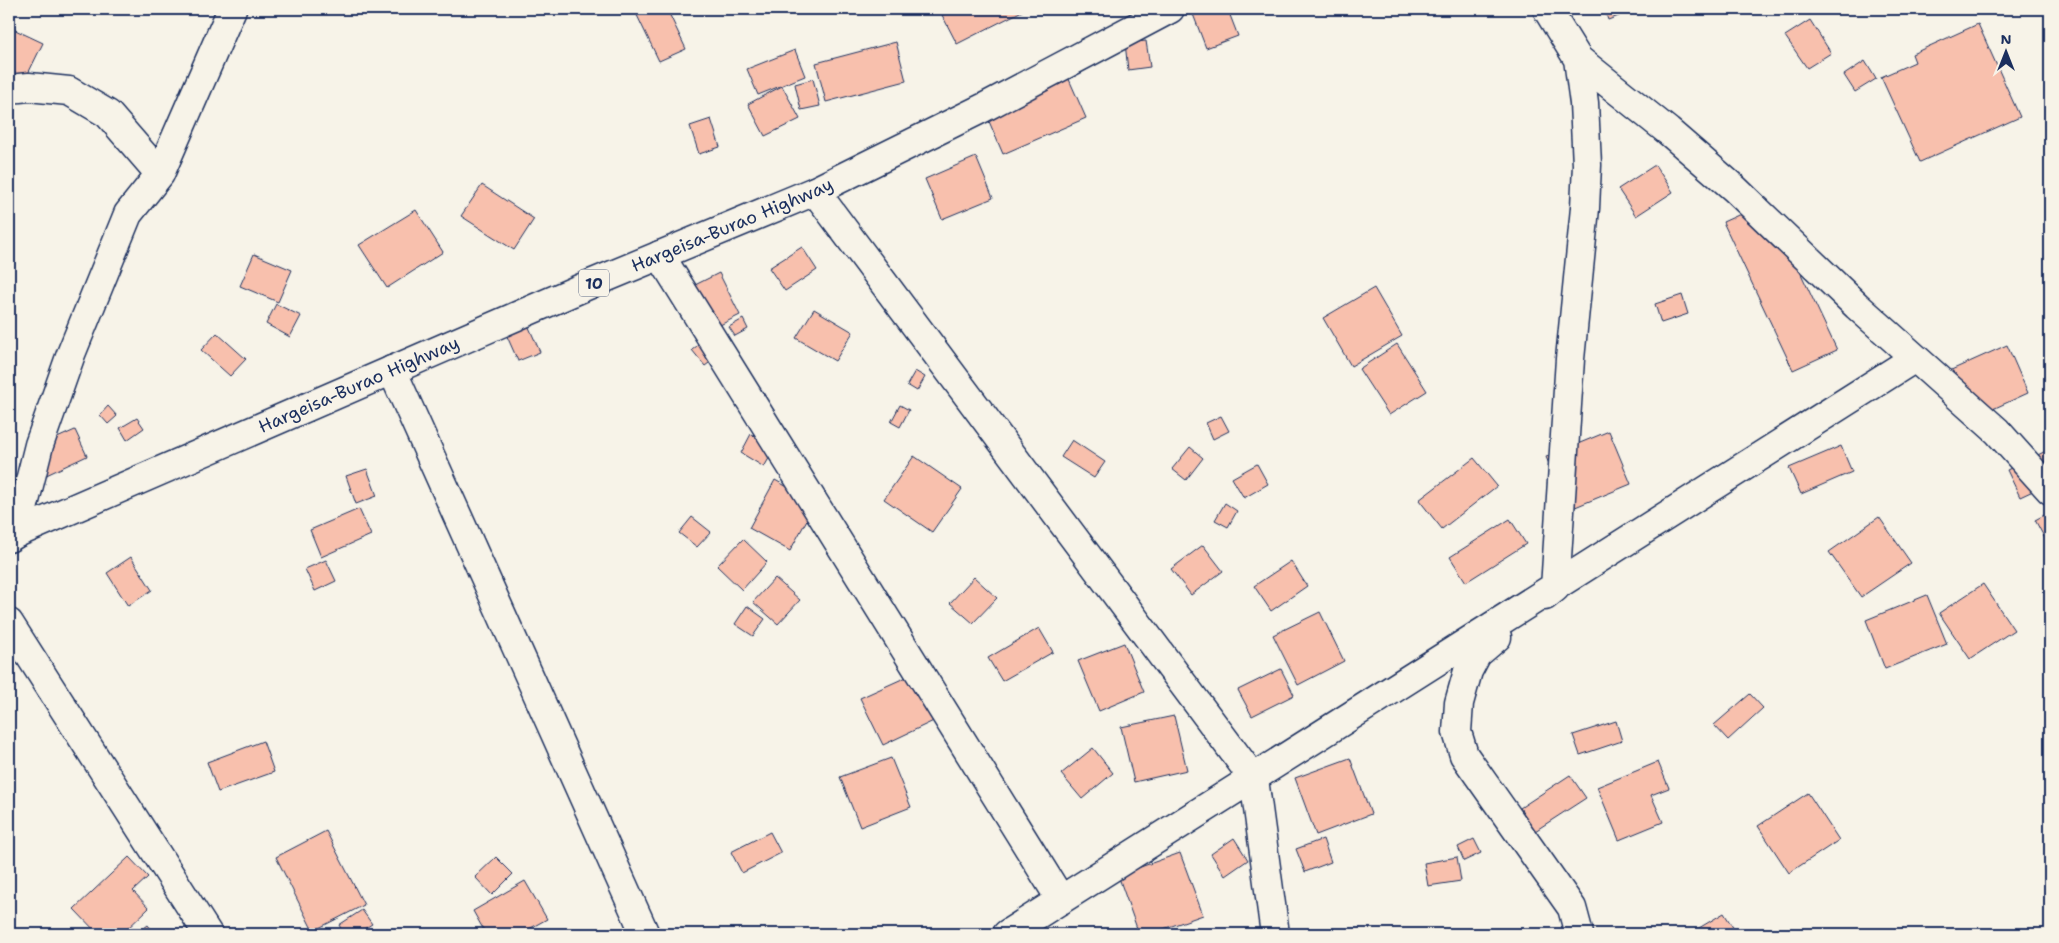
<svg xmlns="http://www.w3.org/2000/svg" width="2059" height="943" viewBox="0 0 2059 943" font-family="'Shantell Sans',sans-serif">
<rect width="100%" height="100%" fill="#f7f3e8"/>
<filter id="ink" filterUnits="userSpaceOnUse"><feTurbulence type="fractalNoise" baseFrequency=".02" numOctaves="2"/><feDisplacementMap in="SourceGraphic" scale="10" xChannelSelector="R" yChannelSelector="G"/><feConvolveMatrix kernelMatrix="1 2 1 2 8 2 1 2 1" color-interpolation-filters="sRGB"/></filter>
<g filter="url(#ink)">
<path fill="#f8c0ad" stroke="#1b2f5e" d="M634,9H667L686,49L659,61Z
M955,9H1026L957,44L942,15Z
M1191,9H1231L1228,10L1238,36L1206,48Z
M1604,9H1631L1632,11L1608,20Z
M1810,20L1831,53L1807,68L1785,36Z
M1978,24L2020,117L1920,162L1881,77L1915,62L1912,54Z
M9,27L43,43L22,86L9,79Z
M1146,41L1150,67L1128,70L1125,43Z
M896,42L906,81L826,102L816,63Z
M795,50L805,76L758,95L747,69Z
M1865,61L1876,79L1855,92L1844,75Z
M1068,77L1086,118L1003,154L985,112Z
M813,79L820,106L801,110L795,84Z
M782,86L800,119L765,136L748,104Z
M711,119L720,147L699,154L690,126Z
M976,157L993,198L942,219L925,179Z
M1655,165L1673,192L1636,216L1618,189Z
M482,185L534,219L514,250L461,216Z
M1767,202L1837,350L1793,370L1723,222Z
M416,210L443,252L387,288L359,245Z
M802,247L817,270L785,291L769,268Z
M254,254L292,270L278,302L240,286Z
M719,273L740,315L714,328L693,286Z
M1374,288L1402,336L1351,366L1323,318Z
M1682,295L1688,314L1661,323L1655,304Z
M276,304L301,316L290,337L266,324Z
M814,309L853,332L835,361L796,338Z
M743,319L748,329L735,336L729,327Z
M528,325L540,352L518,361L506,334Z
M217,333L246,359L230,376L201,350Z
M708,337L721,354L705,366L692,350Z
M1397,344L1427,391L1389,415L1359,369Z
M2007,345L2028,393L1971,419L1949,371Z
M915,371L925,377L917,391L907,385Z
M900,405L909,410L900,427L891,422Z
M108,406L117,416L108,424L100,415Z
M1221,416L1229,431L1213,439L1206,423Z
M137,418L144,428L127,440L120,428Z
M75,430L87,456L40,478L28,451Z
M1609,431L1631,484L1568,510L1546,457Z
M751,434L775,448L764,467L741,453Z
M1072,440L1105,462L1094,478L1061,457Z
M1841,446L1852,472L1801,494L1789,468Z
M1190,447L1203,458L1186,480L1172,469Z
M2050,449V483L2020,497L2007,470Z
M914,456L962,489L932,532L884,499Z
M1474,458L1497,486L1442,529L1419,500Z
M1257,464L1268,484L1244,498L1232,478Z
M367,469L377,496L356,504L346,476Z
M775,480L816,503L790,551L749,528Z
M1225,503L1237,511L1228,527L1215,520Z
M359,509L371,535L321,557L310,530Z
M2050,512V548L2035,520Z
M692,517L711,532L697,547L679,533Z
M1879,517L1911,563L1861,597L1829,552Z
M1510,519L1526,544L1466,582L1450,557Z
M743,539L767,562L742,590L717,566Z
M1203,545L1223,571L1191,595L1171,569Z
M131,557L152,590L128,606L107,573Z
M326,560L336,581L315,591L305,569Z
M1291,561L1307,586L1271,611L1254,586Z
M974,577L997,598L973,623L950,603Z
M775,578L800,600L778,624L753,602Z
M1983,584L2014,630L1970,659L1939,613Z
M1927,595L1947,644L1885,669L1866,620Z
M747,606L765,619L753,636L735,624Z
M1320,612L1344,661L1298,685L1273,635Z
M1039,628L1053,652L1002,681L988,658Z
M1124,643L1144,692L1099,711L1078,661Z
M1281,669L1294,695L1252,716L1238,690Z
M922,670L944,716L883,745L860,698Z
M1750,694L1763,708L1728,740L1714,725Z
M1174,716L1187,770L1134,782L1121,727Z
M1616,721L1622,741L1580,755L1573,735Z
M263,741L274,772L218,792L207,762Z
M1093,748L1113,773L1082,799L1061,774Z
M891,758L911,807L860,827L840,777Z
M1350,758L1371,814L1316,835L1295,778Z
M1658,762L1669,788L1651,795L1663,822L1619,840L1597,787Z
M1570,775L1586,798L1535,831L1520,808Z
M1808,793L1839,840L1789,873L1758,826Z
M326,831L364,905L313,931L276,857Z
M770,832L781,853L742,873L731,852Z
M1234,838L1248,860L1225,876L1211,854Z
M1323,839L1331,862L1305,872L1296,849Z
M1474,839L1481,853L1464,861L1458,847Z
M1180,853L1203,915L1149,934H1139L1118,875Z
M129,857L148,877L133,891L149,908L122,934H98L74,909Z
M496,857L513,874L492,895L475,877Z
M1457,857L1461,881L1428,886L1424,863Z
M525,881L547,919L520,934H486L473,911Z
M362,910L372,924L356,934H344L339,925Z
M1724,913L1737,934H1689Z
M148,925L155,934H136Z"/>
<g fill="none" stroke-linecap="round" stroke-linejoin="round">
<g stroke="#1b2f5e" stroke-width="31">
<path id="street" d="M1547,9L1578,59L1668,131L1735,189L1857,306L1997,431L2050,490
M9,89L29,87L69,91L108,114L160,174
M815,191L1254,779L1275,934
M660,255L1061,900
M392,370L645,934
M17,533L39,445L71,354L128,214L160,174L232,9
M1545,596L1555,588L1570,359L1585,208L1587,165L1584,103L1578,59
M9,623L208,934
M1497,637L1477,654L1468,671L1459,703L1457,732L1464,755L1572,908L1579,934
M1007,934L1915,358"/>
</g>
<g stroke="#1b2f5e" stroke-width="31">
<g id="highway">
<path id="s1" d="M9,538L17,533L593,283L815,191L983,108L1170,9"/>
</g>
</g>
<use href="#street" stroke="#f7f3e8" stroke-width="28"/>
<use href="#highway" stroke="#f7f3e8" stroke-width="28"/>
</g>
</g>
<g text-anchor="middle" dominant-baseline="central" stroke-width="4" stroke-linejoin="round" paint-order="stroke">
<rect fill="#f7f3e8" stroke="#5d6a87" stroke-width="1" x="579" y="269.5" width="30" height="27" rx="4"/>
<g font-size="16" font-weight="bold" fill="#1b2f5e">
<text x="594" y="283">10</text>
</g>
<g font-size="18" fill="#1b2f5e" stroke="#f7f3e8">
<text stroke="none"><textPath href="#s1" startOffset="788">Hargeisa-Burao Highway</textPath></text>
<text stroke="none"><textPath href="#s1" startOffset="382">Hargeisa-Burao Highway</textPath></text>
</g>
</g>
<rect width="2059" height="943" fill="none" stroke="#f7f3e8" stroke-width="30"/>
<rect x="15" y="15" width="2029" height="913" fill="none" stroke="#1b2f5e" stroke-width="2" filter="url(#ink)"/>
<g transform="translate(2006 52)" stroke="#f7f3e8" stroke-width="4" paint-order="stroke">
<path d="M0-4L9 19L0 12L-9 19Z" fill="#1b2f5e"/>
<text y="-8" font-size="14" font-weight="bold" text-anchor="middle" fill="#1b2f5e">N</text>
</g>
</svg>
